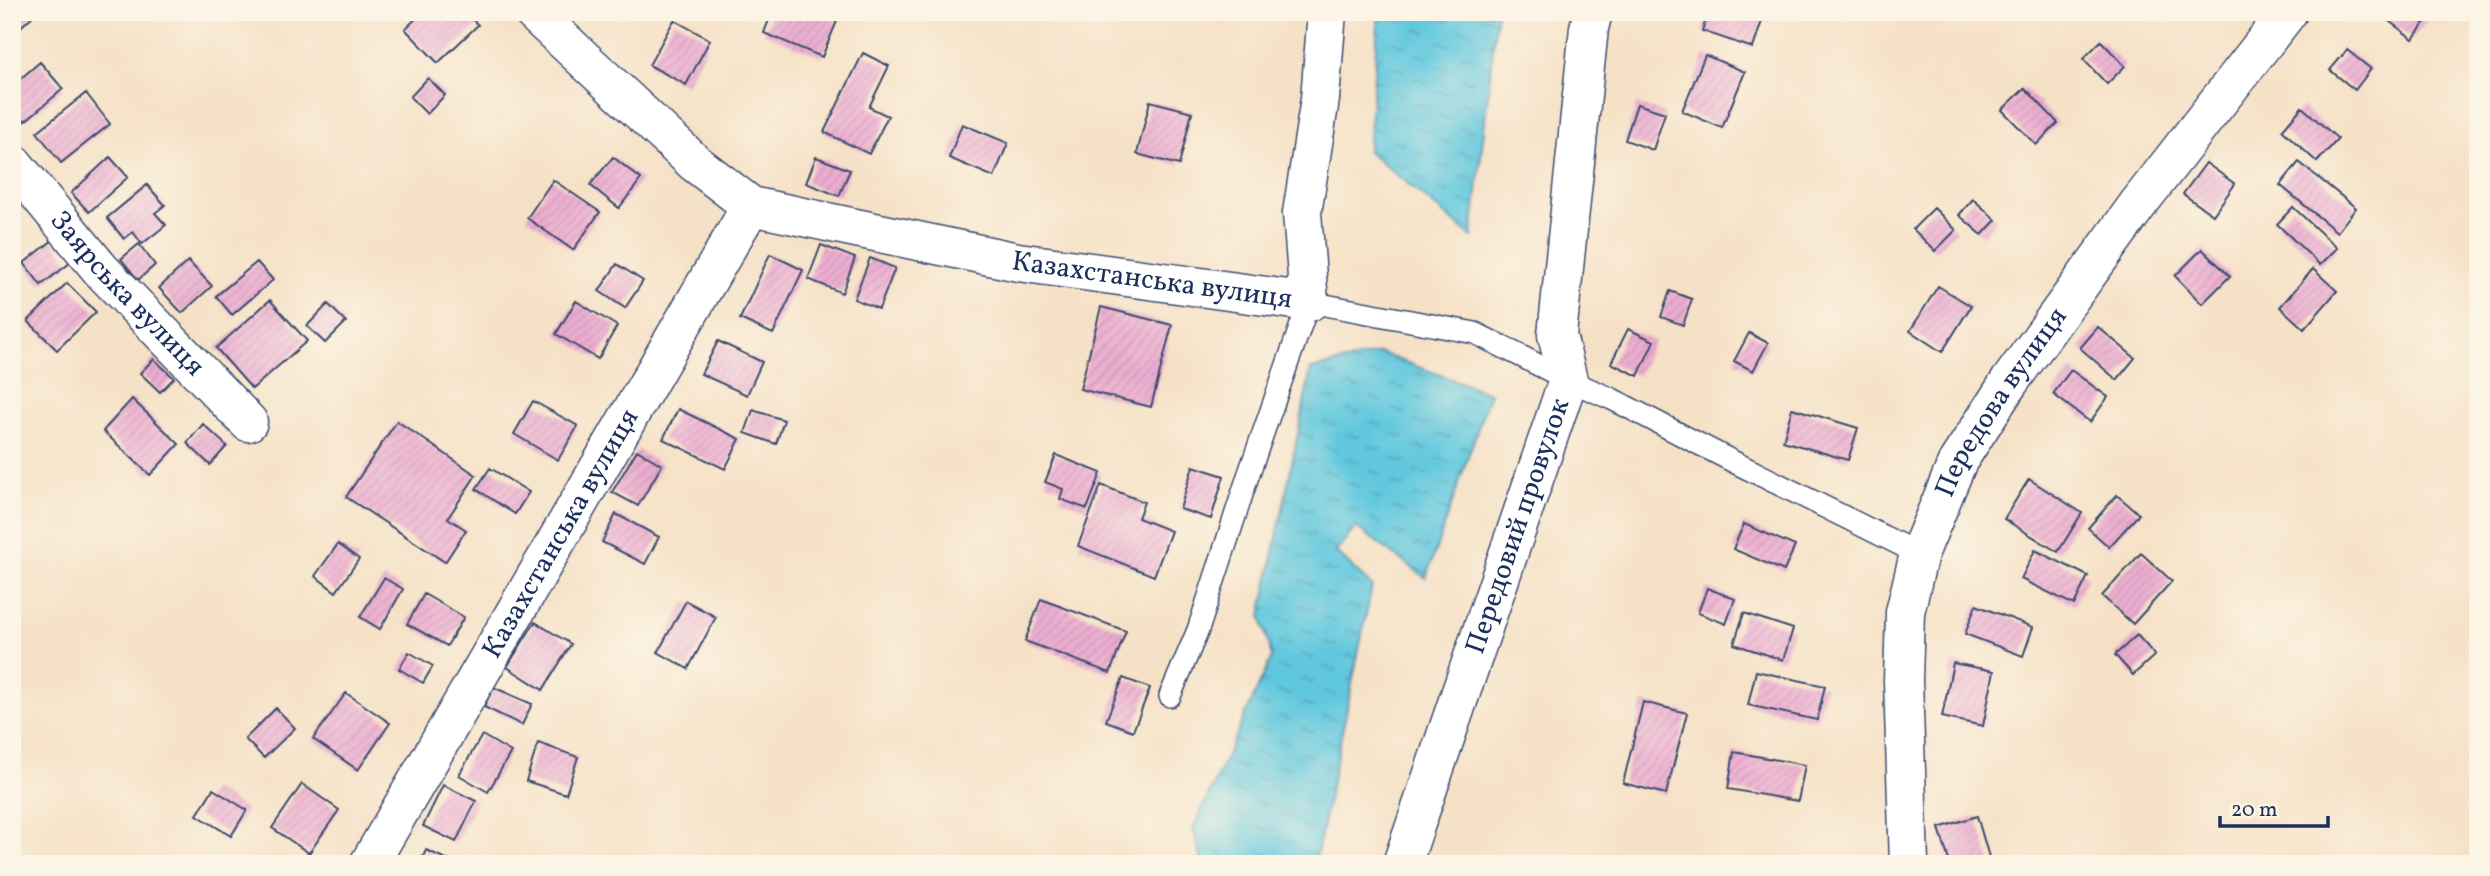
<svg xmlns="http://www.w3.org/2000/svg" width="2490" height="876" viewBox="0 0 2490 876" font-family="Vollkorn,serif">
<defs>
<pattern id="water-ripples" width="26" height="14" patternUnits="userSpaceOnUse" patternTransform="scale(1.75)"><rect width="26" height="14" fill="#61c8de"/><path d="M2 4q2-2 4 0t4 0M15 11q2-2 4 0t4 0" fill="none" stroke="#4fa3b7"/></pattern>
<pattern id="building-hatch" width="6" height="6" patternUnits="userSpaceOnUse" patternTransform="scale(1.75)"><rect width="6" height="6" fill="#ecadd0"/><path d="M-1 1l2-2M0 6l6-6M5 7l2-2" fill="none" stroke="#ca95b5"/></pattern>
</defs>
<rect width="100%" height="100%" fill="#fcf5e5"/>
<filter id="ink" filterUnits="userSpaceOnUse"><feTurbulence type="fractalNoise" baseFrequency=".0143" numOctaves="2"/><feDisplacementMap in="SourceGraphic" scale="14" xChannelSelector="R" yChannelSelector="G"/><feConvolveMatrix kernelMatrix="1 2 1 2 8 2 1 2 1" color-interpolation-filters="sRGB"/></filter>
<filter id="wash" filterUnits="userSpaceOnUse"><feTurbulence type="fractalNoise" baseFrequency=".00686" numOctaves="4" result="noise"/><feDisplacementMap in="SourceGraphic" scale="28" xChannelSelector="R" yChannelSelector="G"/><feGaussianBlur stdDeviation="1.57" result="paint"/><feColorMatrix in="noise" values="0 0 0 0 0 0 0 0 0 0 0 0 0 0 0 0 0 1.4 0 .05"/><feComposite in="paint" operator="in"/></filter>
<g filter="url(#wash)">
<rect width="100%" height="100%" fill="#f5e1c6"/>
<path fill="url(#water-ripples)" stroke="#3e7c9e" stroke-width="2" d="M1379,12H1497L1472,237L1368,151Z
M1380,353L1490,393L1426,578L1356,527L1336,552L1372,586L1317,854L1312,864H1203L1193,829L1272,657L1261,616L1311,369Z"/>
<g id="blocks">
<path fill="url(#building-hatch)" d="M12,12H37L12,35Z
M423,12H465L478,25L438,63L405,29Z
M772,12H817L837,21L822,57L764,33Z
M1709,12H1765L1753,48L1702,31Z
M2377,12H2432L2413,39Z
M674,20L710,40L686,85L649,65Z
M2101,41L2125,66L2107,84L2083,59Z
M2347,50L2371,69L2355,90L2330,70Z
M863,53L889,66L869,107L888,116L869,154L824,132Z
M1705,55L1745,72L1722,128L1682,111Z
M40,62L63,89L25,121L12,106V86Z
M428,78L445,95L427,114L410,97Z
M2025,88L2058,123L2036,145L2002,110Z
M86,93L110,124L61,163L37,132Z
M1150,101L1192,112L1179,165L1137,154Z
M1637,104L1665,113L1653,150L1625,140Z
M2302,107L2338,139L2317,162L2282,130Z
M962,124L1008,143L994,177L949,158Z
M110,157L128,177L89,212L71,193Z
M613,157L641,179L619,208L590,185Z
M816,157L850,170L839,196L806,183Z
M2299,162L2356,208L2337,232L2280,185Z
M2206,163L2235,184L2213,215L2183,194Z
M553,180L600,212L573,250L527,218Z
M147,185L165,205L155,213L166,225L142,244L133,232L124,239L107,218Z
M1973,199L1996,220L1982,235L1959,215Z
M2293,207L2337,248L2320,265L2277,224Z
M1934,208L1956,230L1935,251L1913,229Z
M53,240L70,263L41,285L24,263Z
M139,244L155,265L138,280L121,259Z
M821,245L855,258L842,293L808,279Z
M2202,249L2230,276L2202,304L2175,276Z
M770,254L803,270L773,334L740,319Z
M870,258L895,268L879,309L854,299Z
M188,261L212,286L182,313L159,288Z
M257,262L273,280L232,315L216,296Z
M617,264L643,281L625,308L599,291Z
M2313,269L2337,291L2304,329L2280,307Z
M67,283L96,312L57,350L28,321Z
M1938,286L1971,306L1942,352L1910,331Z
M1670,291L1692,299L1683,325L1661,317Z
M270,300L307,341L252,389L216,348Z
M576,301L617,326L598,359L556,334Z
M328,304L346,322L325,343L307,326Z
M1101,307L1172,325L1151,407L1080,389Z
M2098,327L2135,358L2117,380L2080,348Z
M1628,329L1654,341L1638,376L1611,363Z
M1749,333L1768,343L1753,371L1734,361Z
M718,341L762,362L747,395L701,374Z
M154,359L174,378L160,392L140,373Z
M2071,370L2108,397L2090,422L2053,394Z
M132,399L179,444L150,475L103,431Z
M533,401L578,426L558,460L514,434Z
M1792,408L1858,428L1848,460L1783,441Z
M678,409L740,439L725,469L663,439Z
M753,410L784,420L776,444L745,433Z
M397,421L476,475L448,518L466,530L445,562L346,497Z
M203,424L227,446L210,465L187,443Z
M637,450L662,465L638,506L612,492Z
M1056,455L1101,473L1087,509L1060,499L1063,489L1045,482Z
M1193,466L1224,476L1211,519L1180,509Z
M490,468L529,492L515,514L476,489Z
M2029,479L2082,513L2058,552L2004,519Z
M1101,485L1144,502L1138,518L1171,531L1154,576L1078,546Z
M2117,495L2139,514L2109,547L2088,528Z
M616,514L659,537L645,564L602,542Z
M1744,524L1795,546L1784,571L1733,549Z
M338,544L359,559L336,592L315,576Z
M2035,550L2088,576L2074,605L2021,579Z
M2141,553L2172,581L2133,624L2102,596Z
M384,578L403,589L380,629L360,617Z
M1707,588L1735,599L1726,624L1698,613Z
M424,594L464,617L447,646L407,624Z
M1041,599L1126,631L1110,673L1025,641Z
M686,601L716,617L688,669L658,652Z
M1976,605L2033,627L2023,656L1965,634Z
M1744,613L1793,629L1783,660L1734,644Z
M535,622L571,644L543,690L507,667Z
M2137,635L2155,655L2133,675L2115,655Z
M409,652L433,666L423,683L399,669Z
M1953,663L1994,671L1983,726L1942,717Z
M1756,671L1825,686L1817,720L1748,705Z
M1123,678L1150,688L1133,731L1106,721Z
M493,687L532,704L522,725L484,707Z
M346,693L390,723L358,770L313,739Z
M1643,702L1687,713L1666,794L1623,783Z
M276,708L295,728L264,758L245,739Z
M482,735L511,752L488,792L459,775Z
M538,743L578,757L566,794L526,781Z
M1734,752L1805,765L1798,801L1728,789Z
M302,784L339,810L309,853L272,828Z
M443,785L476,801L456,842L423,826Z
M213,789L247,810L231,836L197,815Z
M1977,816L1991,864H1950L1939,828Z
M426,850L457,864H420Z"/>
</g>
</g>
<g filter="url(#ink)">
<use href="#blocks" fill-opacity="0" stroke="#3c4a6e" stroke-width="2"/>
<g fill="none" stroke-linecap="round" stroke-linejoin="round">
<g stroke="#3c4a6e" stroke-width="24">
<path id="lane" d="M1170,696L1198,630L1248,476L1309,302L1475,333L1568,380L1612,399L1732,461L1919,554"/>
</g>
<g stroke="#3c4a6e" stroke-width="41">
<g id="street">
<path d="M533,12L695,163L751,206"/>
<path id="s1" d="M12,162L101,270L248,422"/>
<path id="s2" d="M369,864L751,206L1018,262L1309,302L1302,213L1320,99L1327,12"/>
<path id="s3" d="M1402,864L1568,380L1557,335L1589,28L1593,12"/>
</g>
</g>
<g stroke="#3c4a6e" stroke-width="41">
<g id="secondary">
<path id="s4" d="M1909,864L1903,680L1905,612L1919,554L1958,461L2010,381L2139,203L2288,12"/>
</g>
</g>
<use href="#lane" stroke="#fff" stroke-width="21"/>
<use href="#street" stroke="#fff" stroke-width="38"/>
<use href="#secondary" stroke="#fff" stroke-width="38"/>
</g>
</g>
<g text-anchor="middle" dominant-baseline="central" stroke-width="5" stroke-linejoin="round" paint-order="stroke">
<g font-size="28" fill="#1b2f5e" stroke="#fcf5e5">
<text stroke="none"><textPath href="#s2" startOffset="1169">Казахстанська вулиця</textPath></text>
<text stroke="none"><textPath href="#s1" startOffset="175">Заярська вулиця</textPath></text>
<text stroke="none"><textPath href="#s4" startOffset="485">Передова вулиця</textPath></text>
<text stroke="none"><textPath href="#s3" startOffset="357">Передовий провулок</textPath></text>
<text stroke="none"><textPath href="#s2" startOffset="382">Казахстанська вулиця</textPath></text>
</g>
</g>
<rect width="2490" height="876" fill="none" stroke="#fcf5e5" stroke-width="42"/>
<path d="M2220 816v10h108v-10" fill="none" stroke="#1b2f5e" stroke-width="3.5"/>
<text x="2231" y="816" font-size="21" fill="#1b2f5e" stroke="#fcf5e5" stroke-width="5" paint-order="stroke">20 m</text>
</svg>
